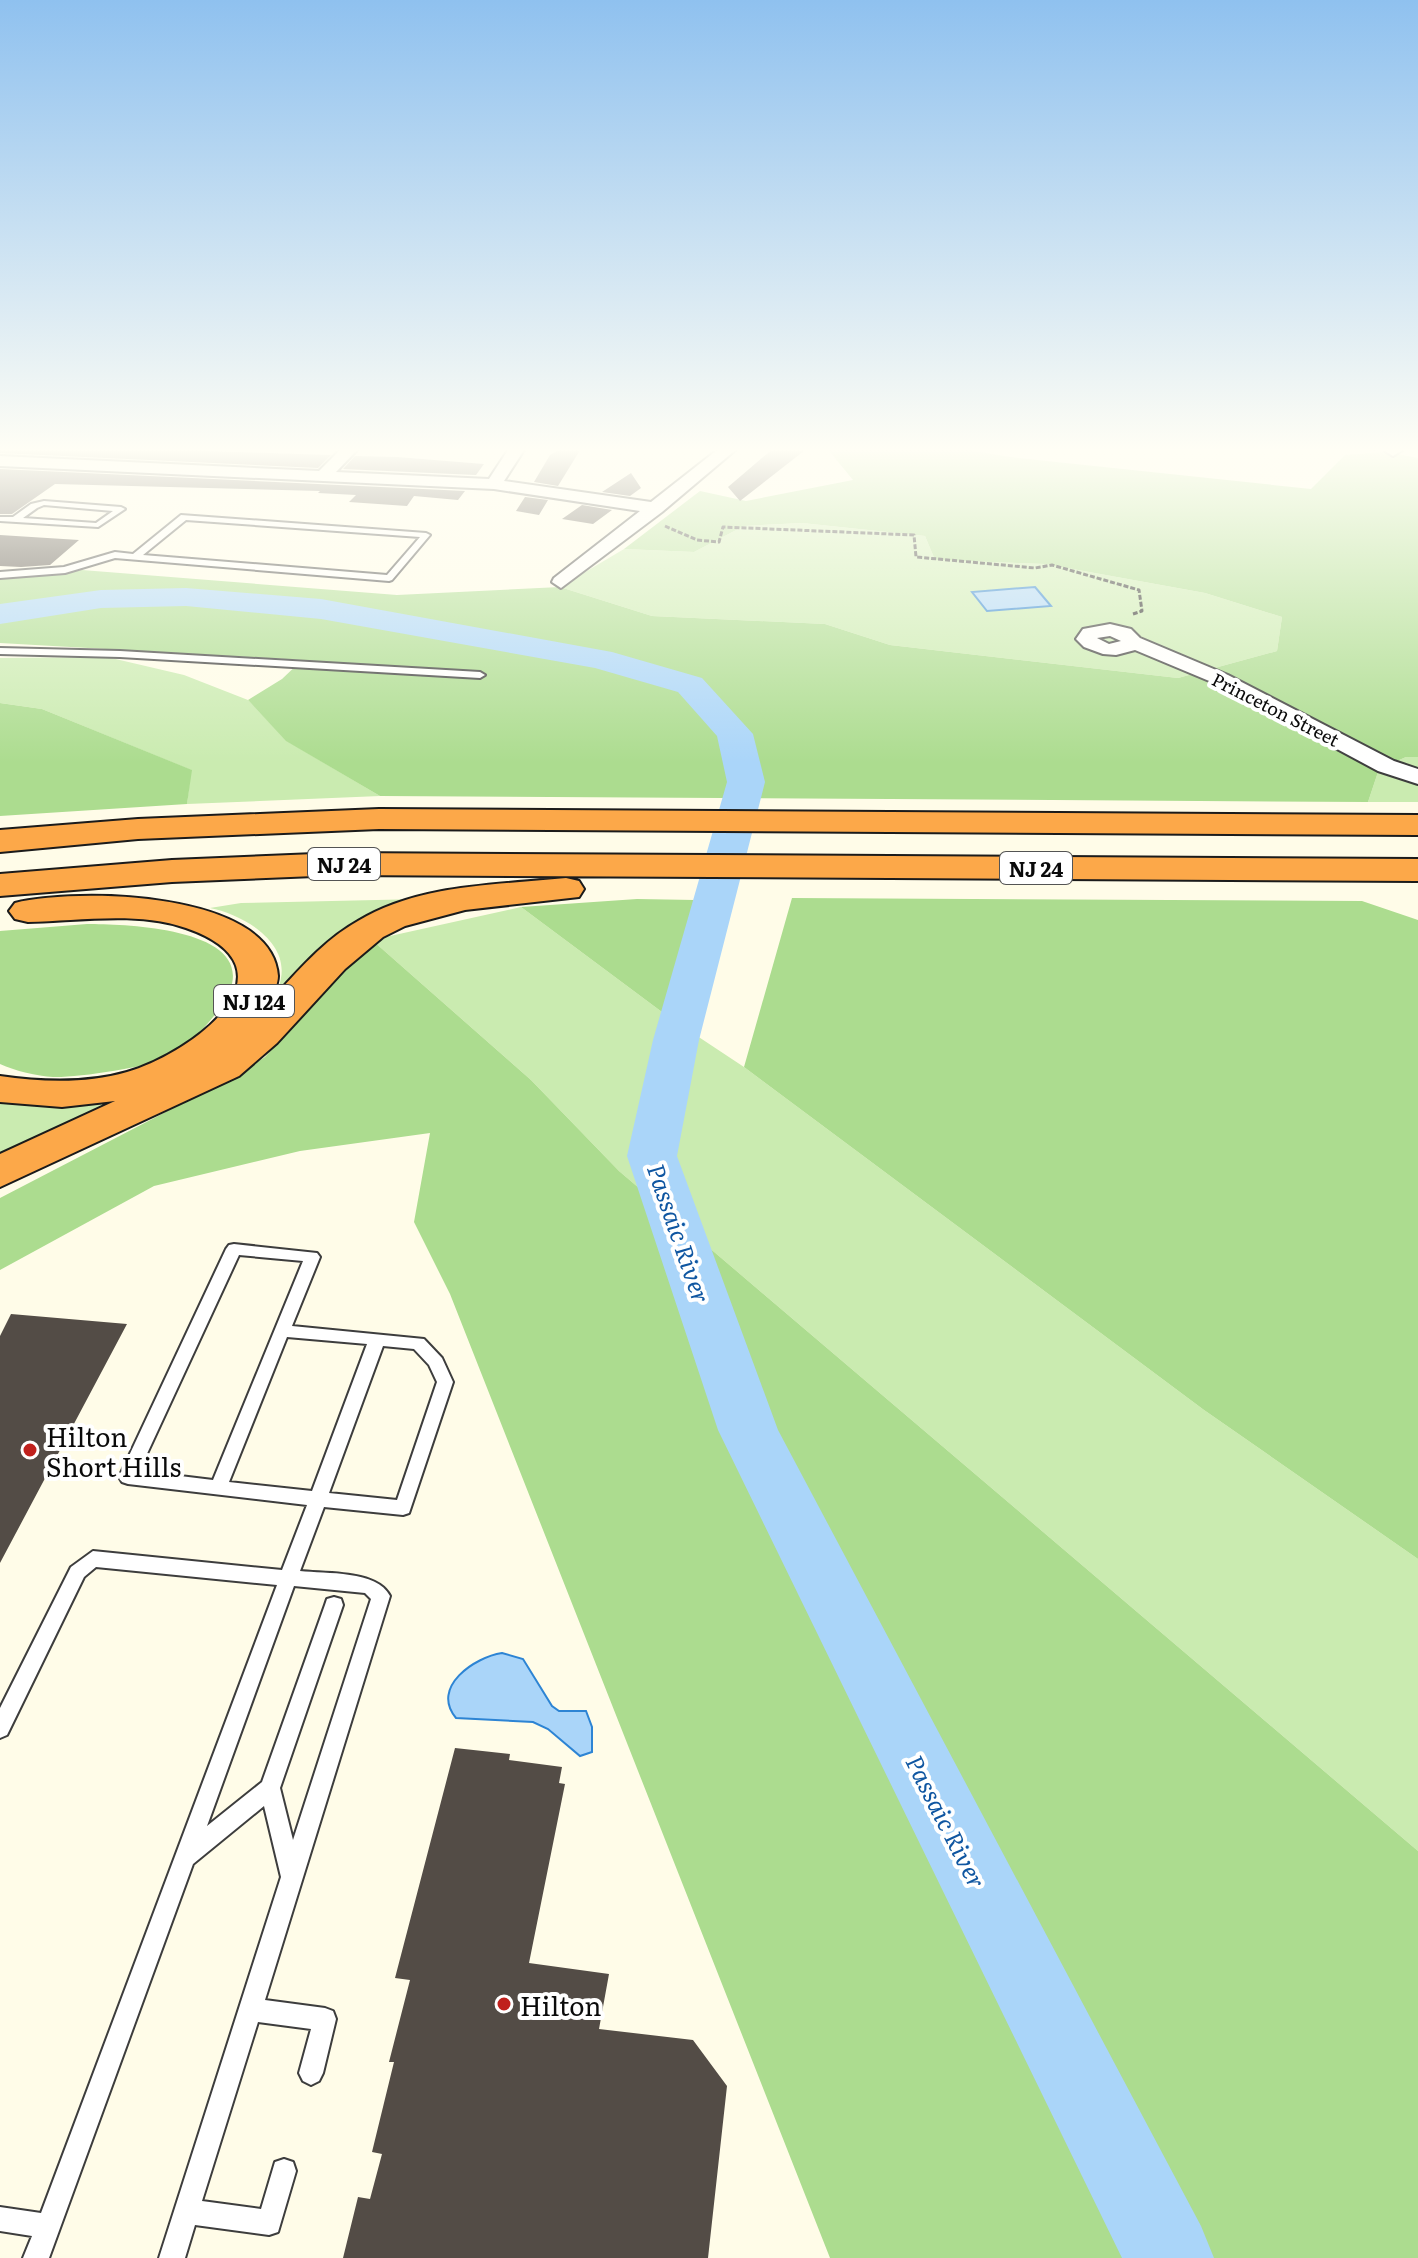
<svg xmlns="http://www.w3.org/2000/svg" width="1418" height="2258" viewBox="0 0 1418 2258" font-family="Literata,serif">
<rect width="100%" height="100%" fill="#fffce8"/>
<path fill="#caebb0" d="M802,523L925,536L935,560L1045,564L1205,593L1282,617L1277,651L1178,678L890,645L825,624L652,616L560,587L624,549L694,552L744,526Z
M107,657L184,675L248,700L287,741L380,796L187,804L191,770L42,709L0,703V658Z
M1406,757H1418V802H1368L1379,769Z
M421,899L272,1002C275,995 280,986 281,978C288,940 241,914 210,908L241,903Z
M521,907L670,1018L744,1067L1204,1410L1418,1559V1851L619,1171L531,1080L372,940Z
M122,1098L0,1159V1102L34,1106Z"/>
<path fill="#acdc8f" d="M826,447H950L1010,457L1311,489L1345,455L1386,452L1418,458V757H1406L1379,769L1368,802L380,796L286,741L248,700L282,679L302,660L0,643V578L82,570L397,595L560,587L652,616L825,624L890,645L1178,678L1277,651L1282,617L1205,593L1045,564L935,560L925,536L802,523L744,526L694,552L624,549L700,491L746,501L853,480Z
M0,703L42,709L192,770L187,804L0,816Z
M792,898L1362,901L1418,920V1559L1204,1410L744,1067Z
M637,899L695,900L670,1018L521,907Z
M87,924C130,924 277,929 220,1008C207,1026 187,1047 167,1058C149,1067 75,1078 53,1077C37,1076 15,1071 0,1064V931Z
M372,940L531,1080L619,1171L1418,1851V2258H830L450,1294L414,1222L430,1133L300,1151L154,1186L0,1270V1198L239,1074L265,1057Z"/>
<path fill="#aad5f9" stroke="#2d84d4" stroke-width="2" d="M1035,587L1051,606L987,611L972,592Z
M502,1653L523,1659L552,1706L559,1711H586L592,1727V1752L580,1756L548,1729L533,1722L456,1718C430,1687 475,1657 502,1653Z"/>
<g fill="none" stroke-linecap="round" stroke-linejoin="round">
<path fill="#aad5f9" fill-rule="evenodd" d="M186,588L321,599L612,652L702,678L753,734L765,782L699,1040L677,1156L778,1430L1201,2226L1214,2258H1122L718,1430L627,1156L653,1040L727,782L717,736L678,692L595,668L321,619L186,606L101,608L0,624V604L101,590Z"/>
</g>
<path fill="#534c46" d="M0,447H147L145,449L331,455L318,468L0,453Z
M563,447H582L558,486L534,482L550,455Z
M775,447H809L740,501L728,487Z
M355,456L397,457L484,464L476,475L343,469Z
M0,469L465,491L458,500L414,496L407,506L349,502L356,495L318,493L320,491L55,484L12,514H0Z
M631,473L641,488L630,496L602,492Z
M525,497L548,500L539,515L516,511Z
M582,505L612,510L593,524L562,519Z
M0,535L79,540L50,565L21,567L0,566Z
M11,1314L127,1324L0,1563V1336Z
M455,1748L510,1754L509,1760L562,1767L559,1783L565,1784L529,1963L609,1974L599,2029L693,2040L727,2086L708,2258H343L358,2197L370,2199L382,2154L372,2152L394,2062H389L410,1980L395,1978Z"/>
<g fill="none" stroke-linecap="round" stroke-linejoin="round">
<g stroke="#3d3d3d" stroke-width="4">
<path id="lane" d="M44,501L121,507L125,509L98,527L0,521V517H13L31,504ZM44,505L113,511L96,523L23,518L37,508Z
M181,515L426,533L430,535L392,580L389,581L115,558L65,573L0,578V572L64,567L115,552L133,554ZM186,520L420,537L387,575L143,555Z
M0,648L120,651L480,672L485,675L480,678L120,657L0,654Z
M234,1244L317,1253L320,1257L292,1326L424,1339L442,1358L453,1382L409,1513L403,1515L324,1507L300,1571C326,1574 377,1570 390,1596L265,2000L325,2008L333,2011L336,2019L323,2073L319,2081L311,2085L303,2081L299,2073L311,2029L258,2022L202,2201L261,2209L275,2162L284,2159L293,2162L296,2171L278,2232L269,2235L195,2225L185,2258H159L281,1877L264,1806L193,1864L49,2258H23L32,2236L0,2231V2207L41,2213L277,1585L96,1567L84,1577L7,1735L0,1738V1708L71,1567L93,1551L282,1570L307,1505L128,1484L122,1482L119,1477L226,1249L229,1245ZM239,1255L303,1261L213,1480L139,1471ZM287,1337L367,1344L312,1491L229,1482ZM383,1346L414,1349L429,1365L437,1382L397,1500L329,1493ZM294,1586L365,1593L371,1599L293,1840L280,1788L343,1605L341,1599L334,1597L327,1599L325,1605L262,1782L207,1826Z"/>
</g>
<g stroke="#3d3d3d" stroke-width="4">
<path id="street" d="M343,447H360L336,472L489,479L510,447H526L504,481L651,502L721,447H739L662,512L561,588L552,582L554,578L640,511L494,489L0,466V456L319,471Z
M1388,447H1407L1393,456L1385,451Z
M1110,624L1131,629L1140,638L1228,675L1394,761L1418,769V784L1378,771L1214,683L1135,650L1116,655L1103,654L1084,647L1076,639L1083,629ZM1110,636L1121,641L1109,644L1097,638Z"/>
</g>
<g stroke="#1b1b1b" stroke-width="4">
<path id="highway" d="M379,809L1418,815V835L379,829L138,839L0,852V830L138,819Z
M339,853L1418,859V881L339,875L172,882L0,896V874L172,860Z
M566,878L579,881L584,889L579,897L465,910L405,926L383,937L345,969L277,1043L239,1076L0,1187V1154L115,1101L62,1107L0,1102V1076C42,1082 86,1084 127,1072C193,1053 304,969 186,928C138,911 77,921 28,922L15,919L9,911L15,903C74,888 272,890 278,976C278,983 274,992 272,999C298,971 324,940 358,921C419,884 497,885 566,878Z"/>
</g>
<path stroke="#2c2c2c" stroke-width="3" stroke-dasharray="5 2" stroke-linecap="butt" d="M1356,447L1375,449
M665,526L697,540L719,542L723,527L914,535L916,557L1035,568L1052,565L1139,590L1142,611L1133,614"/>
<use href="#lane" fill="#fff" fill-rule="evenodd"/>
<use href="#street" fill="#fff" fill-rule="evenodd"/>
<use href="#highway" fill="#fca849" fill-rule="evenodd"/>
</g>
<linearGradient id="sky" x2="0" y2="1"><stop stop-color="#8fc1ef"/><stop offset="0.59" stop-color="#fffef5"/><stop offset="1" stop-color="#fffef5" stop-opacity="0"/></linearGradient>
<rect width="1418" height="763" fill="url(#sky)"/>
<g fill="#c0211d" stroke="#fff" stroke-width="3">
<circle cx="30" cy="1450" r="8"/>
<circle cx="504" cy="2004" r="8"/>
</g>
<g text-anchor="middle" dominant-baseline="central" stroke-width="8" stroke-linejoin="round" paint-order="stroke">
<g font-size="18" fill="#0a0a0a" stroke="#fff">
<text transform="translate(1276 709) rotate(27)">Princeton Street</text>
</g>
<g fill="#fff" stroke="#545454" stroke-width="2">
<rect x="308" y="848" width="72" height="32" rx="6"/>
<rect x="1000" y="852" width="72" height="32" rx="6"/>
<rect x="214" y="985" width="80" height="32" rx="6"/>
</g>
<g font-size="20" font-weight="bold" fill="#0a0a0a">
<text x="344" y="864">NJ 24</text>
<text x="1036" y="868">NJ 24</text>
<text x="254" y="1001">NJ 124</text>
</g>
<g font-size="24" font-style="italic" fill="#0f56a1" stroke="#fff">
<text transform="translate(680 1233) rotate(71)">Passaic River</text>
<text transform="translate(947 1821) rotate(63)">Passaic River</text>
</g>
<g font-size="26" fill="#0a0a0a" stroke="#fff" text-anchor="start">
<text x="46" y="1435">Hilton<tspan x="46" dy="30">Short Hills</tspan></text>
<text x="520" y="2004">Hilton</text>
</g>
</g>
</svg>
